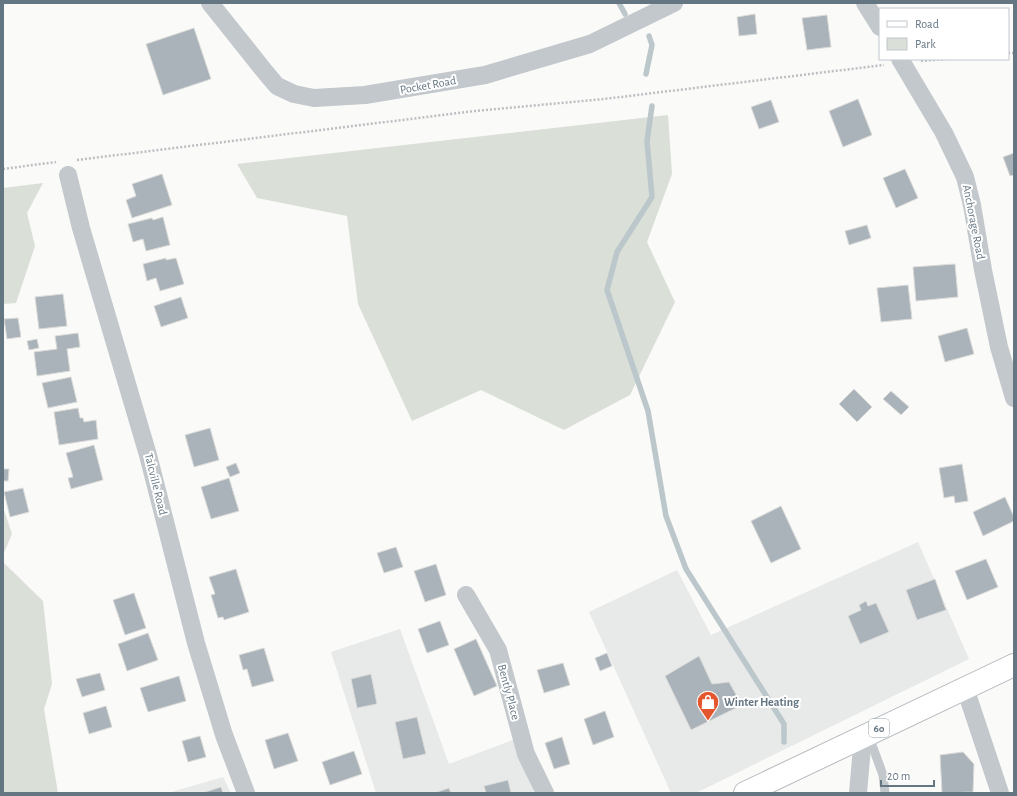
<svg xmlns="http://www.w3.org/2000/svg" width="1017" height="796" viewBox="0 0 1017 796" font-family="'Alegreya Sans',sans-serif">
<rect width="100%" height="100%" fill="#fafaf8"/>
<path fill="#e8e9e9" d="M918,542L969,659L696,793H671L589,612L677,570L711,635Z
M400,629L449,764L515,739L534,793H376L331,652Z
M223,777L231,793H168Z"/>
<path fill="#dadfd7" d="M668,115L672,174L647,242L675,302L630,395L564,430L481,390L412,421L358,304L347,216L257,198L237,164Z
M43,183L27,213L35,246L16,303L3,304V188Z
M3,507L12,534L3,555Z
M3,562L43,601L52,684L44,709L58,793H3Z"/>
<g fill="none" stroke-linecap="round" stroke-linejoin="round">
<path stroke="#bbc7cb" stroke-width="5.5" d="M619,3L625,14
M646,74L652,45L649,36
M652,106L647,141L652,197L617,252L607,290L648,411L666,516L686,569L784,724V742"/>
</g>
<path fill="#aab3b9" stroke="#dcdcda" d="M755,14L757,34L739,36L737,17Z
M827,15L831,47L807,50L802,18Z
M194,28L211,79L163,95L146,44Z
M858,99L872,135L843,147L829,111Z
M771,100L779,122L759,129L751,107Z
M1014,153V175L1010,176L1003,157Z
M905,169L918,198L896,208L883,178Z
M162,174L172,205L132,218L126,200L136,196L132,184Z
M163,217L170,245L146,251L143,239L133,242L128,224L152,218L153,220Z
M867,225L871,238L849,245L845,231Z
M166,258V260L176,258L184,284L160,291L156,278L147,281L143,264Z
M955,264L958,297L916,301L913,267Z
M908,285L912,319L881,322L877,288Z
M63,294L67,326L39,329L35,297Z
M181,297L188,318L161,327L154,306Z
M18,318L21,337L7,339L4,319Z
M967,328L974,354L945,362L938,336Z
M78,333L80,347L67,349L70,371L37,376L34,352L57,349L55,336Z
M37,339L39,348L29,350L27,341Z
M71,377L77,402L48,408L42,383Z
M854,389L872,407L857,422L839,404Z
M891,391L909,407L901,415L883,399Z
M78,408L80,418H83L84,422L96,420L98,439L59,445L54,412Z
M210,428L219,460L194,467L185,435Z
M94,445L103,480L71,489L68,478L73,477L66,453Z
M236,463L240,473L230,477L226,467Z
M962,464L968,501L955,503L954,496L944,498L939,468Z
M3,469H9L8,481H3Z
M229,478L239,511L211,519L201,487Z
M23,488L29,512L10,517L4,492Z
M1005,497L1014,517V521L983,536L973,512Z
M781,506L801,549L771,563L751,521Z
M396,547L403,567L384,573L377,553Z
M986,559L998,587L967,600L955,571Z
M436,564L446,595L425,602L414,571Z
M236,569L249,612L224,620L223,617L218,618L211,595L215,594L209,577Z
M935,579L946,610L917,620L906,590Z
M134,593L146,628L125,635L113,600Z
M866,601L868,606L876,603L889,632L860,644L848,616L861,610L859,605Z
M440,621L449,645L427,653L418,629Z
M148,633L158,660L127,671L118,644Z
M476,639L497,686L474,696L454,649Z
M264,648L274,681L252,687L247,669L243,670L239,655Z
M607,653L612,666L600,671L595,658Z
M699,656L712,684L729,682L742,705L691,730L665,676Z
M563,663L570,685L544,693L537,670Z
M100,673L105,690L82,697L76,679Z
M371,674L377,704L357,708L351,679Z
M179,676L186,701L148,712L140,688Z
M106,706L112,727L89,734L83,713Z
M605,711L614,737L593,745L584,719Z
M417,717L426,754L403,759L395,722Z
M288,733L298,761L274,769L265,740Z
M200,736L206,757L188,762L182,741Z
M562,737L570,764L554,769L545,743Z
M354,751L362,774L330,785L322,762Z
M963,752L974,764L973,792L942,793L940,755Z
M508,780L511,793H486L484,786Z
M221,787L223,793H202Z
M449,788L451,793H434Z"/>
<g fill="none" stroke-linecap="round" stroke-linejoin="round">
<g stroke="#b5babe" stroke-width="24">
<path id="primary" d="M745,793L1014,665"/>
</g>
<path stroke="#bbbfc2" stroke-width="2.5" stroke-dasharray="2 2" stroke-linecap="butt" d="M1008,53H1014
M921,61L946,59
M77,160L475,111L604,99L884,65
M3,169L56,162"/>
<path stroke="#c3c8cc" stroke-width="9" d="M868,734L883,775L885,793"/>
<path stroke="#c3c8cc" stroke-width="18" d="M210,3L266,73L277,86L294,94L314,98L365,95L485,75L590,44L674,3
M865,3L880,27
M900,59L944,133L965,177L972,205L983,270L999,347L1014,398
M68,175L81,228L148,455L196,643L224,735L246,793
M466,595L498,650L526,754L545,793
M965,688L1000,793
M858,793L863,736"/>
<use href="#primary" stroke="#fff" stroke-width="22"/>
</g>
<defs>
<g id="shop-pin" transform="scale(1.15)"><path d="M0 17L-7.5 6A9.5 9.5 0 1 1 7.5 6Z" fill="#e4572e" stroke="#fff"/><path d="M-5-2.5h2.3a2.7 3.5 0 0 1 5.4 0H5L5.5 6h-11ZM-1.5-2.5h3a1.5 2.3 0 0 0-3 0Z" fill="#fff"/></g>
</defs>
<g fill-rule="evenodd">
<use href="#shop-pin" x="708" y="702"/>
</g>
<g text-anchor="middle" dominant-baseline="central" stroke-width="4" stroke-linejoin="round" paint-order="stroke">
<rect fill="#fff" stroke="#939fa8" stroke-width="1" x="869" y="719" width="20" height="18" rx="3"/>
<g font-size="11" font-weight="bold" fill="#657683">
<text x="879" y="728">60</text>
</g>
<g font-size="12" fill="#657683" stroke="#fff">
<text transform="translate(428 85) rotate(-10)">Pocket Road</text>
<text transform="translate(974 222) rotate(79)">Anchorage Road</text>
<text transform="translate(156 484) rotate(76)">Talcville Road</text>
<text transform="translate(509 692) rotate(75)">Bently Place</text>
</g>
<g font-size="12" font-weight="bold" fill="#657683" stroke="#fff" text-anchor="start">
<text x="724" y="702">Winter Heating</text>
</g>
</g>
<rect width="1017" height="796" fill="none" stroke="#657683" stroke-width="8"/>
<rect x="879" y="8" width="130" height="52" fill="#ffffff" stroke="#c1c8cd"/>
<rect x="887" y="21" width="20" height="6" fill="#ffffff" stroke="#c1c8cd"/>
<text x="915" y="28" font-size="12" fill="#657683">Road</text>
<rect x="887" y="38" width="20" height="12" fill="#dadfd7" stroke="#c1c8cd"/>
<text x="915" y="48" font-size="12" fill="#657683">Park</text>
<path d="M881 780v6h53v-6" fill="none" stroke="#657683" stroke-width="2"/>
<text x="887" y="780" font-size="12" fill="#657683" stroke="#ffffff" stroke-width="3" paint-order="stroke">20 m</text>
</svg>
